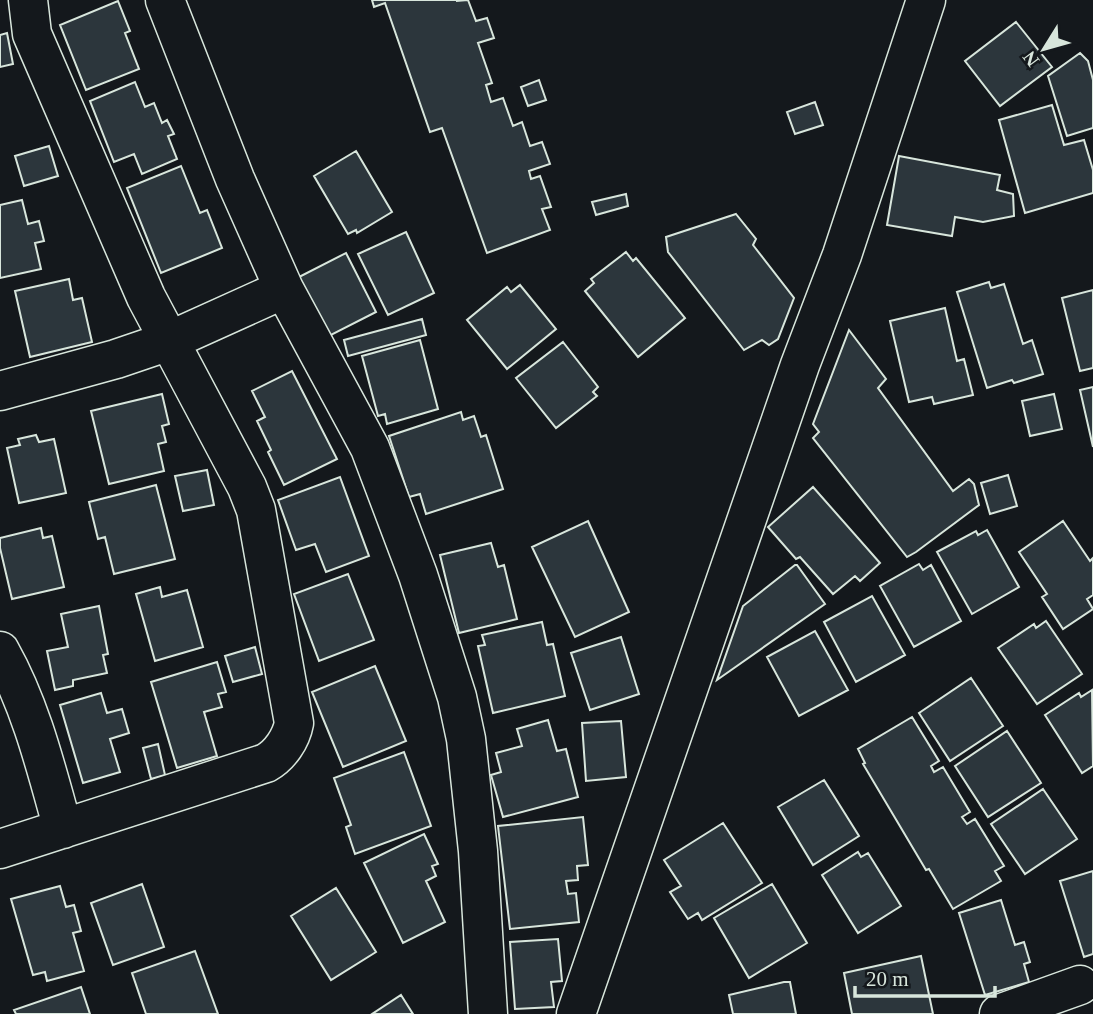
<svg xmlns="http://www.w3.org/2000/svg" width="1093" height="1014" viewBox="0 0 1093 1014" font-family="'Times New Roman',serif">
<rect width="100%" height="100%" fill="#14181c"/>
<path fill="#2c363c" stroke="#d8e6dc" stroke-width="2" d="M372,0H457V1L468,0L476,21L487,18L494,38L478,43L492,83L486,85L491,102L503,98L513,126L522,122L530,146L542,142L550,164L529,171L531,179L540,176L551,207L542,209L550,230L487,253L442,128L430,132L385,3L374,7Z
M118,1L130,31L125,33L139,69L86,90L60,25Z
M1016,22L1052,67L1000,106L965,61Z
M7,33L13,64L0,67V35Z
M1080,53L1088,61L1093,80V128L1067,136L1048,76Z
M539,80L546,100L528,106L521,87Z
M135,82L145,107L154,103L162,123L167,120L174,134L168,136L177,159L142,174L134,154L114,162L90,101Z
M815,102L823,125L795,134L787,112Z
M1052,105L1064,145L1084,140L1093,170V193L1025,213L999,120Z
M49,146L58,176L24,186L15,156Z
M356,151L392,212L357,233L356,230L348,234L314,176Z
M899,156L1000,175L997,190L1013,194L1014,216L983,222L955,217L952,236L887,225Z
M181,166L200,213L207,210L222,248L161,273L127,188Z
M626,194L628,206L596,215L592,202Z
M22,200L28,224L39,221L44,241L35,243L41,269L0,278V205Z
M736,214L756,239L753,245L794,298L778,339L769,345L762,340L744,350L668,252L666,237Z
M406,232L434,293L388,315L358,254Z
M626,252L633,261L636,258L685,318L638,357L585,291L594,283L591,279Z
M346,253L376,312L329,336L299,277Z
M69,279L73,300L82,298L92,342L30,357L15,291Z
M989,282L991,288L1004,284L1023,344L1032,340L1043,374L1014,383L1012,380L987,388L957,292Z
M520,285L556,329L507,369L467,320L507,287L511,292Z
M1093,290V368L1080,371L1062,298Z
M945,308L957,361L964,359L973,395L934,404L932,397L909,402L890,321Z
M422,319L426,335L348,356L344,340Z
M849,330L886,379L878,388L953,491L969,479L974,484L979,505L916,552L907,557L813,438L819,432L813,424Z
M420,340L438,409L387,424L385,414L378,416L362,356Z
M563,342L598,387L593,392L597,396L556,428L516,378Z
M292,371L337,459L284,485L268,452L271,450L257,421L265,417L252,391Z
M1093,387V447L1080,390Z
M162,394L169,424L162,426L166,442L158,444L164,471L109,484L91,411Z
M1054,394L1062,429L1030,436L1022,401Z
M461,412L463,420L474,416L481,437L486,435L503,489L426,514L420,494L409,497L389,436Z
M36,435L39,442L54,439L66,493L19,503L7,448L20,445L18,439Z
M207,470L214,505L183,511L175,476Z
M1008,475L1017,506L990,514L981,483Z
M340,477L369,556L326,572L315,544L296,550L278,500Z
M156,485L175,559L114,574L105,537L98,539L89,502Z
M813,487L880,563L860,581L855,576L833,594L800,557L796,559L768,527Z
M588,521L629,612L575,637L532,547Z
M1063,521L1090,561L1093,558V595L1087,599L1093,609L1063,629L1042,597L1047,594L1019,552Z
M41,528L43,538L52,536L64,587L12,599L0,548V538Z
M987,530L1019,587L972,614L937,552L976,531L978,535Z
M491,543L498,567L504,565L517,619L459,633L440,555Z
M919,564L923,570L931,565L961,621L914,647L880,586Z
M795,565H797L825,604L717,680L743,606Z
M348,574L374,640L319,661L294,594Z
M160,587L162,597L187,590L203,647L155,661L136,594Z
M872,596L905,655L856,682L824,622Z
M99,606L108,654L103,655L107,673L73,680V686L55,690L47,651L68,647L61,614Z
M1046,621L1082,674L1037,704L998,648L1034,624L1036,628Z
M542,622L547,645L553,644L565,696L493,713L478,646L485,645L482,635Z
M815,631L848,690L799,716L767,657Z
M621,637L639,694L590,710L571,653Z
M255,647L262,674L233,682L225,656Z
M217,662L226,692L218,694L222,707L204,712L217,756L177,768L151,682Z
M375,666L406,741L343,767L312,692Z
M971,678L1003,726L950,761L919,713Z
M1092,690L1093,766L1082,773L1045,715L1079,693L1081,697Z
M101,693L107,713L122,709L129,733L110,739L120,772L83,783L60,705Z
M912,717L939,761L931,766L934,772L943,767L970,812L962,817L967,824L975,819L1004,866L995,871L1001,881L953,909L929,869L926,870L863,764L865,763L858,749Z
M548,720L557,751L566,749L578,797L503,817L491,775L501,772L496,753L522,746L517,729Z
M621,721L626,777L586,781L582,723Z
M1007,731L1041,783L988,817L955,766Z
M158,744L165,775L151,779L143,748Z
M404,752L431,826L355,854L346,827L351,825L334,778Z
M824,780L859,836L813,865L778,807Z
M1043,789L1077,839L1025,874L991,824Z
M583,817L588,865L577,866L578,880L566,881L568,894L576,893L579,922L510,929L498,826Z
M723,823L762,883L702,920L698,913L688,919L670,892L681,886L664,860Z
M424,834L438,864L432,866L436,876L426,881L445,922L403,943L364,863Z
M858,852L861,857L868,853L901,906L858,933L822,875Z
M1093,871V954L1084,957L1060,881Z
M142,884L164,947L113,965L91,903Z
M772,884L807,943L749,978L714,918Z
M60,886L66,907L74,905L81,931L73,933L84,971L47,981L45,972L33,975L11,899Z
M336,888L376,952L331,980L291,916Z
M1001,900L1015,945L1024,942L1030,962L1024,964L1029,982L985,995L959,913Z
M558,939L562,981L551,982L554,1007L515,1009L510,942Z
M195,951L218,1014H146L132,973Z
M921,956L933,1014H852L844,973Z
M784,982H790L796,1014H733L729,995Z
M81,987L90,1014H16L14,1010Z
M401,995L413,1014H372Z"/>
<g fill="none" stroke-linecap="round" stroke-linejoin="round">
<g stroke="#d8e6dc" stroke-width="41">
<path id="minor" d="M165,0L235,179L284,289L370,448L418,575L457,697L466,739L478,851L488,1014
M0,391L116,359L169,341L284,289
M0,651C31,706 46,768 63,829
M0,849L266,763C280,755 291,739 294,723L256,510L247,487L146,297L32,34L28,0
M576,1014L800,365L842,255L926,0
M999,1014L1080,985"/>
</g>
<use href="#minor" stroke="#14181c" stroke-width="38"/>
</g>
<g transform="translate(1044 49) rotate(233)" stroke="#14181c" stroke-width="5" paint-order="stroke">
<path d="M0-5L12 26L0 18L-12 26Z" fill="#d8e6dc"/>
<text y="-10" font-size="19" font-weight="bold" text-anchor="middle" fill="#d8e6dc">N</text>
</g>
<path d="M855 986v10h140v-10" fill="none" stroke="#d8e6dc" stroke-width="3.5"/>
<text x="866" y="986" font-size="21" fill="#d8e6dc" stroke="#14181c" stroke-width="5" paint-order="stroke">20 m</text>
</svg>
